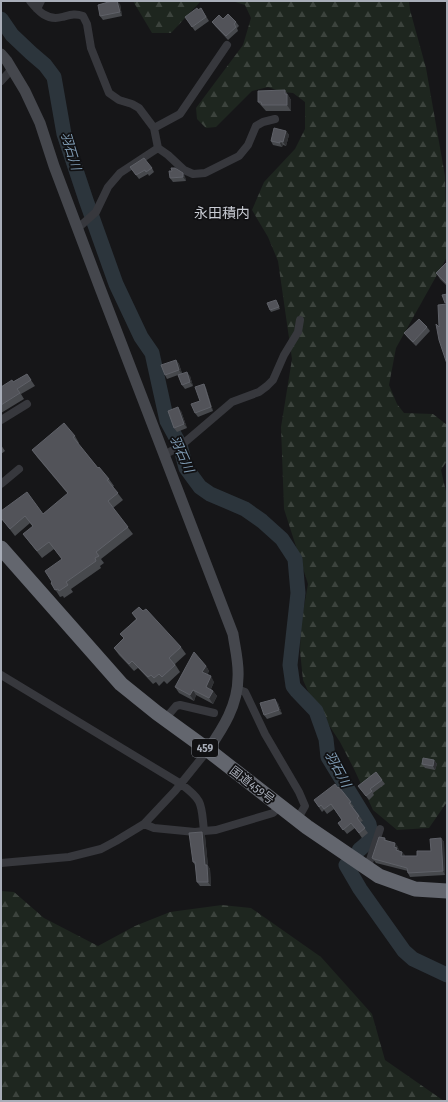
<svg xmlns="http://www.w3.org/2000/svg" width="448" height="1102" viewBox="0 0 448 1102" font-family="'Fira Sans Condensed','Noto Sans JP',sans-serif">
<defs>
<pattern id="forest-firs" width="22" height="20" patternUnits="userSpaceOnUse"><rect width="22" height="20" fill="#1e261f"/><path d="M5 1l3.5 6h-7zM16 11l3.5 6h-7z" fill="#3c433d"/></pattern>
</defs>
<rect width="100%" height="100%" fill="#161618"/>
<path fill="url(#forest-firs)" d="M133,1H201L171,33H152Z
M232,1H409L410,10L426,68L445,176L447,257L396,348L389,385L397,404L404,413L433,414L447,425V461L441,470L447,496V802L429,828L397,830L373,810L354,769L340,742L311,698L303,680L300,651L301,623L308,584L284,509L281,427L292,359L278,261L268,237L252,210L264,182L295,149L305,129V102L293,93L282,92L268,87L252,91L216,127L206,128L197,119L196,108L243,45L251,18L245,5Z
M1,891L14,892L44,918L98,946L135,926L170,912L222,905L251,908L321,957L372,1014L385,1060L444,1101H1Z"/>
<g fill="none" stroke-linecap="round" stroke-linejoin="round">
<path stroke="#2c353c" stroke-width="15" d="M1,19L12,35L31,53L45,65L54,77L64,134L86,200L116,284L141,337L152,353L167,421L180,445L186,468L200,487L210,494L245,509L262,521L282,539L295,559L298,593L290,665L293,686L296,690L316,711L326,739L328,757L369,824C373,839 370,841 359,850
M346,865L360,889L404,951L413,959L447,975"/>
<path stroke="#37383d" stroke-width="8" d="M30,1C38,11 47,21 62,17C70,15 75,13 83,16L87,24L91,48L109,93L119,100L132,104L139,108L154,128L158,148L168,155L184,170L193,174L205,173L239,156L248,145L256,126L263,122L275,119
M37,9L41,1
M1,81L12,69
M154,128L180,114L227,45
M78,228L96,212L108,187L120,173L158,148
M1,420L27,404
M164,455L175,449L184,443L232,402L259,392L267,386L273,380L284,355L298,332L300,320
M1,484L19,469
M1,675L181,784C204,801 201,804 204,831
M237,689L245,692L247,696L265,734L299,792L305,806L297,820
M165,719L176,706L180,705L214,713
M144,824L154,828L195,832L204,831L216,830L273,813L280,806
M1,863L69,857L101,849L116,841L144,824L175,791L208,750
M367,869L380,829"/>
<path stroke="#45474d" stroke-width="11" d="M1,54L7,61L25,91L40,123L54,166L100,288L233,634C235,648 239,663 238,677C238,705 223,728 208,750"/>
<path stroke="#63666e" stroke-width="15" d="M1,548L121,684L157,713L208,750L307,827L379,876L415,889L447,891"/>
</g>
<path fill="#47494d" d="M120,4L122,16L103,20L100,16Z
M201,8L209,21L195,31L185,17Z
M223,19L236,22L239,26L237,28L238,31L228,40L215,26L212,22Z
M285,90L291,100V111H266L258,102Z
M286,131L289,135L286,146L283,145L282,147L273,145L271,141Z
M130,167L152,168L154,172L149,176L148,174L139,179Z
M183,173L185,177L186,181L173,182L170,178Z
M447,262V286L440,279L436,273Z
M277,302L280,309L271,312L270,310Z
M427,327L430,331L416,346L407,337L404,333Z
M176,360L179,364L182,373L190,376L193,386L185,389L182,385L178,375L167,379L165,375Z
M27,374L35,386L21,394L24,399L1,413V387L13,382Z
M204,384L206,388L213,411L198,417L195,413L200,401Z
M181,411L187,428L177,432L174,428Z
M75,436L79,443L78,444L98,468L109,479L114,486L113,487L123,500L113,508L133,534L101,559L104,563L100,566L101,568L71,589L73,592L64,598L63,596L60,597L51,583L52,582L62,559L54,549L42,558L23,534L33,527L30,523L15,536L1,518V511L43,514L68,494L37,457L32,450Z
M1,445L5,451L1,454Z
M132,613L181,647L186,654L175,664L180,672L167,684L164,681L159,686L156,682L153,684L138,668L134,671L119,655L114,648L124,638L120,634L136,619Z
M206,666L209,671L207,675L214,682L211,689L213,691L217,696L213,704L196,695L194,701L179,693L175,687Z
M278,703L282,714L267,719L264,715Z
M434,760L437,764L435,770L425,768L422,764Z
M376,772L385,784L373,793L374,795L369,800L358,786Z
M339,787L354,807H353L363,821L360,822L368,833L362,838L355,828L347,834L338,823L342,820L334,809L327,814L324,810L322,812L314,800Z
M202,832L205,836L208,866L210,869L211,886H200L197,882L196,866L193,862Z
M385,838L386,840L398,847V848L399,851L405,856H417L431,851L441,838L444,842L445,875L410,877L408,873V871L376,863L372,858Z"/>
<path fill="#2f3033" d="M117,1L120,4L122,16L120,12Z
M285,90L291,100V111L287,105Z
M286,131L289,135L286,146L283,142Z
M280,141L283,145L282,147L280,143Z
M183,173L185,177L186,181L183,177Z
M176,360L179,364L182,374L179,370Z
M187,372L190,376L193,386L190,382Z
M204,384L206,388L213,411L211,407Z
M178,407L181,411L187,428L184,424Z
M206,666L209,671L206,677L202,672Z
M211,676L214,682L209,692L206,687Z
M193,690L196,695L194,701L190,695Z
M213,691L217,696L213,704L209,698Z
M275,699L278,703L282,714L279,710Z
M434,760L437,764L435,770L433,766Z
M202,832L205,836L208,866L210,869L211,886L208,882L205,865Z
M441,838L444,842L445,875L443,871Z
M395,843L398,847V848L400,852L397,851L394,847Z
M402,852L405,855L404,860L401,856Z"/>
<path fill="#525359" stroke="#5f6168" d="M112,1H117L120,12L100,16L98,5Z
M197,8L198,10L201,8L206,17L192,27L185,17Z
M228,14L236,22L234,24L236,27L226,36L212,22L219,15L223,19Z
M285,90V94H287V105H262L261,102H258V91Z
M274,128L286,131L283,142L280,141V143L271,141Z
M144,158L152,168L146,172L145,170L136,175L130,167Z
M171,168H175L183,173V177L170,178L169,171H172Z
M447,262V282L446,283L436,273Z
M447,294V303H445L442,295Z
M276,300L279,307L270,310L267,303Z
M447,304V364L439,340L436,324L439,327L438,305Z
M419,319L427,327L413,342L404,333Z
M176,360L179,370L165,375L161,365Z
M187,372L190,382L182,385L178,375Z
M27,374L31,380L17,389L20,393L1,405V387L12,380L13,382Z
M204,384L211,407L195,413L191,404L200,401L195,387Z
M178,407L184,424L174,428L168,411Z
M64,423L75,436L73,437L98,468L99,467L109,479L107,480L118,493L108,501L128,527L96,552L99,556L95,558L96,561L66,582L68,585L59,591L58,589L55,590L51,583L52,582L45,571L62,559L49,542L37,551L23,534L33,526L25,516L10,529L1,518V511L27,492L43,514L68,493L32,450Z
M139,607L143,611L146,609L181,647L169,658L175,665L162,677L159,674L154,678L151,675L148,677L132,661L129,664L114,648L124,638L120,634L137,619L132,613Z
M194,652L206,666L202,672L211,676L206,687L213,691L209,698L193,690L190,695L175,687Z
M275,699L279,710L264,715L260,703Z
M423,758L434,760L433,766L422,764Z
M376,772L382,780L370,789L372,791L366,796L358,786Z
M335,784L338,788L339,787L351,802L349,803L359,816L357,818L365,828L359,833L351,823L343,830L338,823L342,820L331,804L324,809L321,805L319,807L314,800Z
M202,832L205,865H207L208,882H197L195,862H193L189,833Z
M379,837L385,838L384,840L395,843L394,847L397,848L396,850L402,852L401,856H417V851H431L430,839L441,838L443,871L408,873L407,868L374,859L372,858Z"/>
<g text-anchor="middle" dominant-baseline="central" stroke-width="3.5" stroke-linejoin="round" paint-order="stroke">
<rect fill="#111113" stroke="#7b7e86" stroke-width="1" x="192" y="739" width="26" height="18" rx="3"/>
<g font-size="11" font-weight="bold" fill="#a8adb8">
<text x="205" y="748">459</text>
</g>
<g font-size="12" fill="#a8adb8" stroke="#111113">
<text transform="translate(252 785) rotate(38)">国道459号</text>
</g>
<g font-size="13" font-style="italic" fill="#7f9bb3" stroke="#111113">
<text transform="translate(71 151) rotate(73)">羽石川</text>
<text transform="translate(182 454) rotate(66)">羽石川</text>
<text transform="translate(338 769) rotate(62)">羽石川</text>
</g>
<g font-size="14" fill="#c9ccd4" stroke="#111113">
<text x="222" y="213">永田積内</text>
</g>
</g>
<rect width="448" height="1102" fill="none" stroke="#a8adb8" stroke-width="4"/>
</svg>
